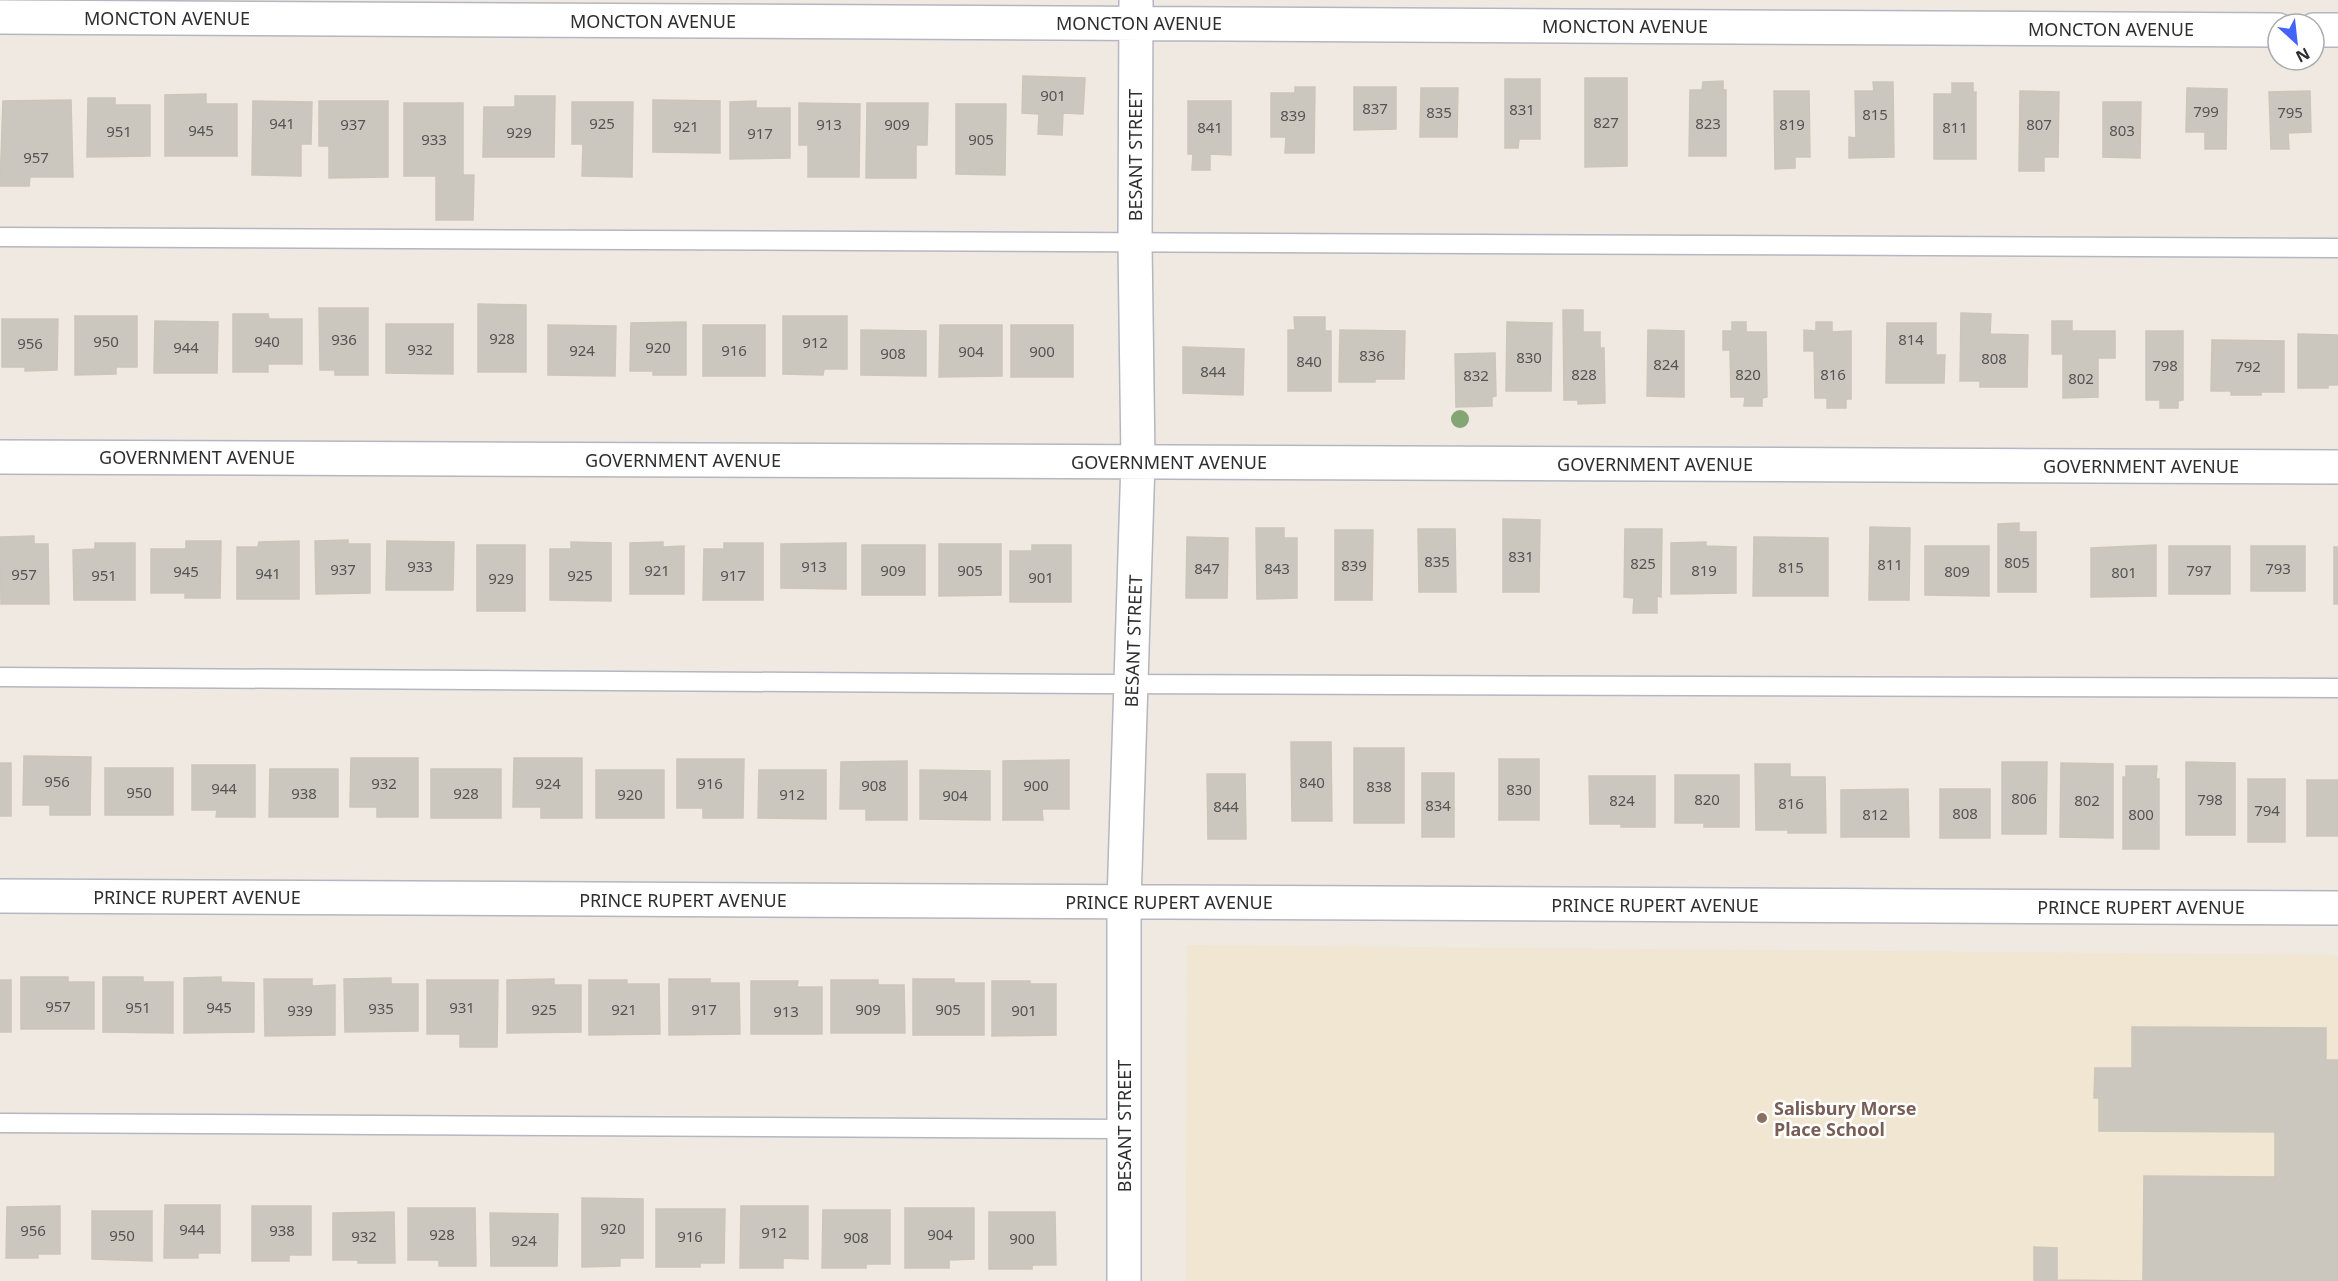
<svg xmlns="http://www.w3.org/2000/svg" width="2338" height="1281" viewBox="0 0 2338 1281" font-family="'Noto Sans',sans-serif">
<rect width="100%" height="100%" fill="#efe9e1"/>
<path fill="#f0e6d1" d="M1187,945L2338,955V1281H1186Z"/>
<path fill="#cbc7bf" stroke="#cbc5ba" stroke-width="1.5" d="M1023,76L1085,78L1083,114L1063,113L1062,135L1038,134L1039,114L1022,113Z
M1585,78H1627V166L1585,167Z
M1505,79H1540V139H1519L1518,148H1505Z
M1723,81V90H1726V156H1689L1690,90H1702L1703,82Z
M1873,82H1893L1894,157L1849,158V137L1856,138L1855,91H1874Z
M1952,83H1973V92H1976V159H1934V94H1952Z
M1295,87H1315L1314,153H1285L1286,137H1271V93H1295Z
M1354,87H1396V129L1354,130Z
M1421,88H1458L1457,137H1420Z
M2187,88L2227,89L2226,149H2205V132H2186Z
M1774,91H1809L1810,157H1795V168L1775,169Z
M2020,91L2059,92L2058,157H2044V171H2019Z
M2310,91L2311,132L2288,133L2289,149H2271L2269,92Z
M206,94V104H237V156H165V95Z
M515,96H555L554,157H483L484,107H515Z
M88,98H115V105H150V156L87,157Z
M71,100L73,177H30L29,186H0L3,101Z
M653,100L720,101V153L653,152Z
M253,101L312,102L311,144H301V176L252,175Z
M319,101H388V177L329,178V146H319Z
M756,101V108H790V158L730,159V102Z
M1188,101H1231V155L1210,154V170H1192L1193,154H1188Z
M572,102H633L632,177L582,176L583,144H572Z
M2103,102H2141L2140,158L2103,157Z
M404,103H463V175H474L473,220H436V176H404Z
M799,103L860,104L859,177H808V145H799Z
M867,103H928L927,145H916V178H866Z
M956,104H1006L1005,175L956,174Z
M478,304L526,305V372H478Z
M319,308H368V375H335V370H320Z
M1563,310H1583V332H1600V348H1604L1605,403L1578,404V400H1564Z
M1961,313L1991,314L1990,334L2028,335L2027,387H1980V381H1960Z
M233,314H268L269,319H302V364H268V372H233Z
M75,316H137V367H116V374L75,375Z
M783,316H847V369H824L823,375L783,374Z
M1294,317H1325V331H1331V391H1288V330H1295Z
M2,319H58L57,370L25,371V367H2Z
M155,321L218,322L217,373H154Z
M2052,321H2072V331H2115V358H2098V397L2063,398V354H2052Z
M686,322V375H653V371H630L631,323Z
M1507,322L1552,323L1551,391H1506Z
M1732,322H1746V332H1766L1767,397L1762,398V406H1744L1745,397H1731L1730,350H1723V331H1732Z
M1816,322H1832V332L1851,331V399H1846V408H1827V398H1815L1814,351H1804V330L1816,331Z
M1887,323H1936V355H1945L1944,383H1886Z
M386,324H453V374L386,373Z
M548,325L616,326L615,376L548,375Z
M703,325H765V376H703Z
M940,325H1002V376L939,377Z
M1011,325H1073V377H1011Z
M861,330L926,331V376L861,375Z
M1340,330L1405,331L1404,379H1375V382H1339Z
M1648,330L1684,331V397L1647,396Z
M2146,331H2183V400L2178,401V408H2160V400H2146Z
M2298,334L2338,335V385H2328V388H2298Z
M2212,340L2284,341V392H2261V395H2231V391H2211Z
M1183,347L1244,349L1243,395L1183,393Z
M1495,353L1496,396L1492,397V406L1456,407L1455,354Z
M1503,519L1540,520L1539,592H1503Z
M2019,523V532H2036V592H1998V524Z
M1870,527L1910,528L1909,600H1869Z
M1256,528H1284V538H1297V598L1257,599Z
M1418,529H1455L1456,592H1419Z
M1625,529H1662L1661,597L1657,596V613H1633L1634,598L1624,597Z
M1335,530H1373L1372,600H1335Z
M34,536V544H48L49,604H1L0,537Z
M1187,537L1228,538L1227,598H1186Z
M1754,537L1828,538V596H1753Z
M348,540V544H370V593L316,594L315,541Z
M186,541H221L220,598H185V593H151V549H186Z
M299,541V599H237V547H258L259,542Z
M387,541L454,542L453,590H386Z
M571,542L611,543V601L550,600V549H571Z
M663,542V547L684,546V594H630V543Z
M1706,542V546L1736,547V593L1671,594V543Z
M95,543H135V600H74L73,550L95,549Z
M724,543H763V600H703L704,549H724Z
M846,543V589L781,588V544Z
M939,544H1001V595L939,596Z
M477,545H525V611H477Z
M862,545H925V595H862Z
M1032,545H1071V602H1010V551H1032Z
M2156,545V596L2091,597V548Z
M1925,546H1989V596L1925,595Z
M2169,546H2230V594H2169Z
M2251,546H2305V591H2251Z
M2334,547H2338V604H2334Z
M1291,742H1331L1332,821H1292Z
M1354,748H1404V823H1354Z
M24,756L91,757L90,815H50V805H23Z
M351,758H418V817H377V807H350Z
M514,758H582V818H541V807H513Z
M677,759H744L743,818H703V808H677Z
M1499,759H1539V820H1499Z
M1069,760V809H1042L1043,820H1003V761Z
M907,761V820H866V809H840L841,762Z
M2002,762H2047L2046,834H2002Z
M2186,762L2235,763V835H2186Z
M0,763H11V816H0Z
M2061,763L2113,764V838L2060,837Z
M1755,764H1790V777H1825L1826,833H1788V830H1756Z
M192,765H255V817H216L217,810H192Z
M2126,766H2157L2156,779H2159V849H2123V777H2126Z
M105,768H173V815H105Z
M270,769H338V817H269Z
M431,769H501V818H431Z
M596,770H664V818H596Z
M759,770H826V819L758,818Z
M920,770L990,771V820L920,819Z
M1422,773H1454V837H1422Z
M1207,774H1245L1246,839H1208Z
M1675,775H1739V827H1704V823H1675Z
M1589,776H1655V827H1621V824H1590Z
M2248,779H2285V842H2248Z
M2307,780H2338V836H2307Z
M1908,789L1909,837H1841V790Z
M1940,789H1990V838H1940Z
M21,977H68V982H94V1029H21Z
M103,977H143V982H173V1033L103,1032Z
M221,977V982L254,983V1032L184,1033V978Z
M391,978V984H418V1031L345,1032L344,979Z
M264,979H312V986L335,985V1035L265,1036Z
M554,979V985H581V1032L507,1033V980Z
M669,979H710V983H739L740,1034L669,1035Z
M913,979H954V983H984V1035H913Z
M0,980H11V1032H0Z
M427,980H498L497,1047H460V1034H427Z
M589,980H627V984H659L660,1034L589,1035Z
M831,980H878V985H904L905,1033H831Z
M751,981H798L797,987H822V1034H751Z
M992,981H1030V984H1056V1035L992,1036Z
M2132,1027L2326,1028V1060H2338V1281H2034V1247L2057,1248V1280L2143,1281L2144,1176L2275,1177V1132L2099,1131V1098H2094L2095,1068H2132Z
M582,1198L643,1199V1258H620V1266L582,1267Z
M165,1205H220V1253H198V1258H164Z
M60,1206V1254H38V1258H6L7,1207Z
M252,1206H311V1255H289V1261H252Z
M741,1206H808V1259L783,1258V1268H740Z
M408,1208H475L476,1266H439V1260H408Z
M905,1208H974V1259L949,1260V1268H905Z
M656,1209H725L724,1263H700V1267H656Z
M823,1210H890V1264H866V1268H822Z
M92,1211H152V1261L92,1259Z
M394,1212L395,1263H358V1260H333V1213Z
M989,1212H1055L1056,1265H1032V1269H989Z
M490,1213L558,1214L557,1266H491Z"/>
<g fill="none" stroke-linecap="round" stroke-linejoin="round">
<g stroke="#b4b7c1" stroke-width="21">
<path id="lane" d="M0,237L2338,248
M0,677L1096,684L2338,688
M0,1123L1124,1129"/>
</g>
<g stroke="#b4b7c1" stroke-width="36">
<path id="street" d="M0,17L2278,30
M2314,30H2338
M0,457L2338,467
M0,896L2338,908
M1124,1281V902L1138,461L1135,243L1136,2"/>
</g>
<use href="#lane" stroke="#fff" stroke-width="18"/>
<use href="#street" stroke="#fff" stroke-width="33"/>
</g>
<circle fill="#84a574" cx="1460" cy="419" r="9"/>
<circle fill="#8d6e63" stroke="#fff" stroke-width="2" cx="1762" cy="1118" r="6"/>
<g text-anchor="middle" dominant-baseline="central" stroke-width="5" stroke-linejoin="round" paint-order="stroke">
<g font-size="15" fill="#555452">
<text x="1053" y="95">901</text>
<text x="1375" y="108">837</text>
<text x="1522" y="109">831</text>
<text x="2206" y="111">799</text>
<text x="1439" y="112">835</text>
<text x="2290" y="112">795</text>
<text x="1875" y="114">815</text>
<text x="1293" y="115">839</text>
<text x="1606" y="122">827</text>
<text x="282" y="123">941</text>
<text x="602" y="123">925</text>
<text x="1708" y="123">823</text>
<text x="353" y="124">937</text>
<text x="829" y="124">913</text>
<text x="897" y="124">909</text>
<text x="1792" y="124">819</text>
<text x="2039" y="124">807</text>
<text x="686" y="126">921</text>
<text x="1210" y="127">841</text>
<text x="1955" y="127">811</text>
<text x="201" y="130">945</text>
<text x="2122" y="130">803</text>
<text x="119" y="131">951</text>
<text x="519" y="132">929</text>
<text x="760" y="133">917</text>
<text x="434" y="139">933</text>
<text x="981" y="139">905</text>
<text x="36" y="157">957</text>
<text x="502" y="338">928</text>
<text x="344" y="339">936</text>
<text x="1911" y="339">814</text>
<text x="106" y="341">950</text>
<text x="267" y="341">940</text>
<text x="815" y="342">912</text>
<text x="30" y="343">956</text>
<text x="186" y="347">944</text>
<text x="658" y="347">920</text>
<text x="420" y="349">932</text>
<text x="582" y="350">924</text>
<text x="734" y="350">916</text>
<text x="971" y="351">904</text>
<text x="1042" y="351">900</text>
<text x="893" y="353">908</text>
<text x="1372" y="355">836</text>
<text x="1529" y="357">830</text>
<text x="1994" y="358">808</text>
<text x="1309" y="361">840</text>
<text x="1666" y="364">824</text>
<text x="2165" y="365">798</text>
<text x="2248" y="366">792</text>
<text x="1213" y="371">844</text>
<text x="1584" y="374">828</text>
<text x="1748" y="374">820</text>
<text x="1833" y="374">816</text>
<text x="1476" y="375">832</text>
<text x="2081" y="378">802</text>
<text x="1521" y="556">831</text>
<text x="1437" y="561">835</text>
<text x="2017" y="562">805</text>
<text x="1643" y="563">825</text>
<text x="1890" y="564">811</text>
<text x="1354" y="565">839</text>
<text x="420" y="566">933</text>
<text x="814" y="566">913</text>
<text x="1791" y="567">815</text>
<text x="1207" y="568">847</text>
<text x="1277" y="568">843</text>
<text x="2278" y="568">793</text>
<text x="343" y="569">937</text>
<text x="657" y="570">921</text>
<text x="893" y="570">909</text>
<text x="970" y="570">905</text>
<text x="1704" y="570">819</text>
<text x="2199" y="570">797</text>
<text x="186" y="571">945</text>
<text x="1957" y="571">809</text>
<text x="2124" y="572">801</text>
<text x="268" y="573">941</text>
<text x="24" y="574">957</text>
<text x="104" y="575">951</text>
<text x="580" y="575">925</text>
<text x="733" y="575">917</text>
<text x="1041" y="577">901</text>
<text x="501" y="578">929</text>
<text x="57" y="781">956</text>
<text x="1312" y="782">840</text>
<text x="384" y="783">932</text>
<text x="548" y="783">924</text>
<text x="710" y="783">916</text>
<text x="874" y="785">908</text>
<text x="1036" y="785">900</text>
<text x="1379" y="786">838</text>
<text x="224" y="788">944</text>
<text x="1519" y="789">830</text>
<text x="139" y="792">950</text>
<text x="304" y="793">938</text>
<text x="466" y="793">928</text>
<text x="630" y="794">920</text>
<text x="792" y="794">912</text>
<text x="955" y="795">904</text>
<text x="2024" y="798">806</text>
<text x="1707" y="799">820</text>
<text x="2210" y="799">798</text>
<text x="1622" y="800">824</text>
<text x="2087" y="800">802</text>
<text x="1791" y="803">816</text>
<text x="1438" y="805">834</text>
<text x="1226" y="806">844</text>
<text x="2267" y="810">794</text>
<text x="1965" y="813">808</text>
<text x="1875" y="814">812</text>
<text x="2141" y="814">800</text>
<text x="58" y="1006">957</text>
<text x="138" y="1007">951</text>
<text x="219" y="1007">945</text>
<text x="462" y="1007">931</text>
<text x="381" y="1008">935</text>
<text x="544" y="1009">925</text>
<text x="624" y="1009">921</text>
<text x="704" y="1009">917</text>
<text x="868" y="1009">909</text>
<text x="948" y="1009">905</text>
<text x="300" y="1010">939</text>
<text x="1024" y="1010">901</text>
<text x="786" y="1011">913</text>
<text x="613" y="1228">920</text>
<text x="192" y="1229">944</text>
<text x="33" y="1230">956</text>
<text x="282" y="1230">938</text>
<text x="774" y="1232">912</text>
<text x="442" y="1234">928</text>
<text x="940" y="1234">904</text>
<text x="122" y="1235">950</text>
<text x="364" y="1236">932</text>
<text x="690" y="1236">916</text>
<text x="856" y="1237">908</text>
<text x="1022" y="1238">900</text>
<text x="524" y="1240">924</text>
</g>
<g font-size="18" fill="#2e2e2e" stroke="#fff">
<text x="167" y="18">MONCTON AVENUE</text>
<text x="653" y="21">MONCTON AVENUE</text>
<text x="1139" y="23">MONCTON AVENUE</text>
<text x="1625" y="26">MONCTON AVENUE</text>
<text x="2111" y="29">MONCTON AVENUE</text>
<text transform="translate(1135 155) rotate(-90)">BESANT STREET</text>
<text x="197" y="457">GOVERNMENT AVENUE</text>
<text x="683" y="460">GOVERNMENT AVENUE</text>
<text x="1169" y="462">GOVERNMENT AVENUE</text>
<text x="1655" y="464">GOVERNMENT AVENUE</text>
<text x="2141" y="466">GOVERNMENT AVENUE</text>
<text transform="translate(1133 641) rotate(-88)">BESANT STREET</text>
<text x="197" y="897">PRINCE RUPERT AVENUE</text>
<text x="683" y="900">PRINCE RUPERT AVENUE</text>
<text x="1169" y="902">PRINCE RUPERT AVENUE</text>
<text x="1655" y="905">PRINCE RUPERT AVENUE</text>
<text x="2141" y="907">PRINCE RUPERT AVENUE</text>
<text transform="translate(1124 1126) rotate(-90)">BESANT STREET</text>
</g>
<g font-size="18" font-weight="bold" fill="#785e54" stroke="#fff" text-anchor="start">
<text x="1774" y="1108">Salisbury Morse<tspan x="1774" dy="21">Place School</tspan></text>
</g>
</g>
<g transform="translate(2296 42) rotate(153)"><circle r="28" fill="#ffffff" stroke="#ababab" stroke-width="1.5"/>
<path d="M0-4.5L10 22L0 15L-10 22Z" fill="#4264fb"/>
<text y="-9" font-size="16" font-weight="bold" text-anchor="middle" fill="#2e2e2e">N</text>
</g>
</svg>
